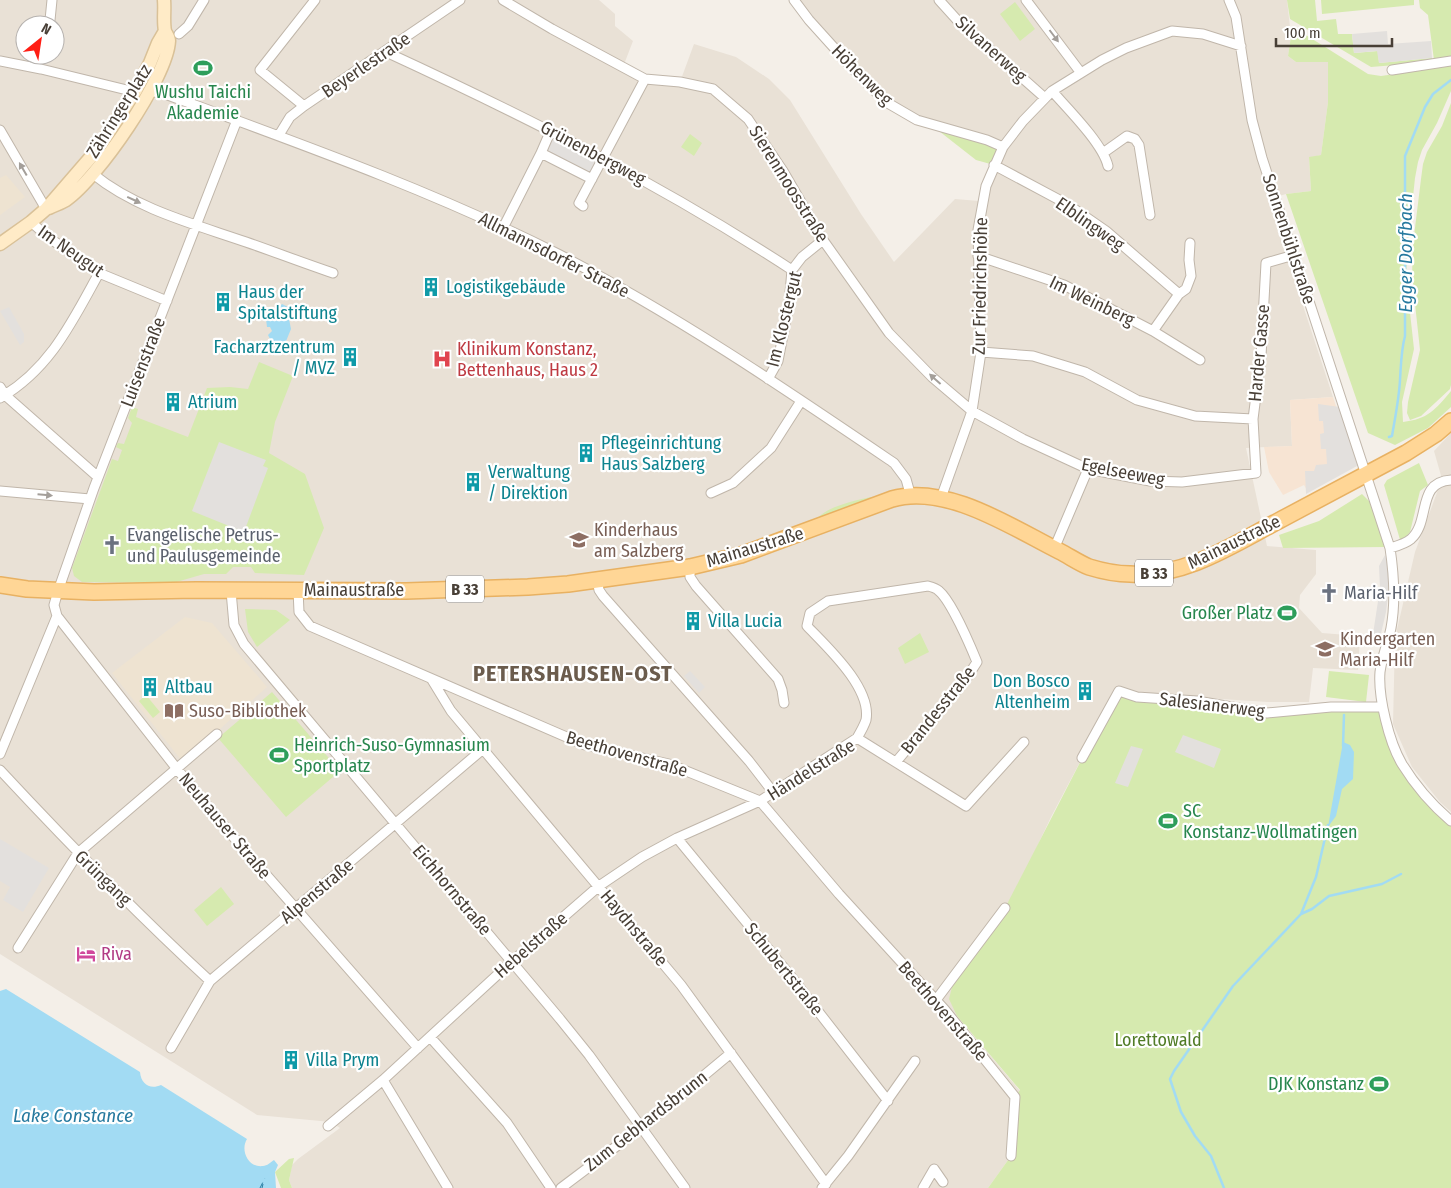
<svg xmlns="http://www.w3.org/2000/svg" width="1451" height="1188" viewBox="0 0 1451 1188" font-family="'Fira Sans Condensed',sans-serif">
<rect width="100%" height="100%" fill="#f4efe8"/>
<path fill="#e9e1d6" fill-rule="evenodd" d="M0,0H599L615,14V26L633,41L623,67L645,79L680,82L694,44L736,57L769,79L790,100L861,214L894,262L955,199L979,201L1006,147L920,120L891,102L861,75L798,0H1287L1291,36L1288,56L1296,62H1328V102L1321,155L1309,158L1311,191L1286,194L1268,199L1333,397L1290,400L1292,446L1246,448L1267,546L1316,550V574L1300,595L1299,608L1322,633L1360,636L1358,670L1313,668L1309,702H1268L1141,694L1090,743L1051,817L957,1016L1020,1091L1011,1156L988,1188H292L289,1180L292,1165L298,1159L340,1128L331,1122L257,1115L0,954ZM25,25H55V55H25Z
M1451,433V812L1440,802L1412,767L1393,724L1395,638L1415,552L1442,479L1434,451Z"/>
<path fill="#f7e4d3" d="M1333,397L1353,458L1307,490L1304,485L1283,495L1269,472L1264,447L1292,446L1290,400Z"/>
<path fill="#eee3d1" d="M6,175L25,197L0,215V178Z
M185,617L212,623L267,687L211,737L182,761L112,673Z"/>
<path fill="#d6eaaf" d="M1287,0H1315L1317,21L1336,19L1338,34H1352L1354,53L1378,51L1379,63L1432,58V62L1371,67L1290,19Z
M1321,0H1414V5L1322,14Z
M1419,0H1451V57L1434,60L1428,15L1420,8Z
M1015,2L1035,29L1020,41L1000,14Z
M1298,30L1368,74L1381,76L1444,67L1451,63V91L1437,123L1422,150L1418,162L1415,178L1408,244L1406,276L1414,349L1402,402L1403,422C1428,419 1435,410 1451,391V407L1428,428L1395,445L1368,433L1286,194L1311,191L1309,157L1321,155L1328,102V62H1296L1288,56L1291,36Z
M1451,103V385L1450,389L1421,416L1410,420L1407,413L1408,402L1420,350L1412,276L1413,244L1421,179L1423,164L1427,152L1442,126Z
M930,124L1002,147L994,165L976,160Z
M690,134L702,143L694,156L681,147Z
M259,362L293,376L275,422L269,453L305,474L324,528L304,575L255,573L251,567H233L226,574H204L173,583L82,582L74,576L72,568L112,459L118,461L122,450L116,447L118,443L124,444L132,423L128,418L132,407L138,409L136,417L188,437L207,388L230,387L248,389Z
M1419,463L1428,485L1420,491L1410,532L1401,543L1384,485L1387,480Z
M1362,494L1373,505L1386,547L1283,548L1279,535L1319,521Z
M871,497H876L816,520C825,507 856,500 871,497Z
M245,609L276,610L290,620L257,647L248,632Z
M920,633L929,652L905,664L898,648Z
M1329,671L1369,675L1366,702L1326,697Z
M1119,691L1267,713L1382,707L1401,762L1451,821V1188H988L1011,1156L1015,1097L1020,1090L957,1016L949,999L952,987L1005,908L1090,743Z
M272,692L340,771L286,817L218,738Z
M146,695L160,712L153,718L139,701Z
M221,887L234,904L207,926L194,910Z
M294,1158L289,1180L292,1188H281L275,1172L289,1159Z"/>
<path fill="#e3e0dd" d="M1387,31L1388,44L1431,41L1432,58L1379,63L1377,51L1354,53L1352,34Z
M554,136L597,159L590,174L546,151Z
M9,307L24,334V342L20,345L0,311Z
M1318,404L1340,407L1358,462L1357,466L1306,494L1305,471H1314L1316,465L1327,464L1326,449H1321L1320,434L1324,433L1323,421H1319Z
M219,442L266,460L263,466L268,468L244,532L192,511Z
M1385,555L1388,566L1389,588L1386,612L1380,638L1373,634L1380,588L1379,566Z
M690,671L705,687L699,693L684,676Z
M1183,735L1221,749L1214,768L1175,752Z
M1131,746L1143,749L1128,787L1115,783Z
M0,839L49,868L23,912L3,900L10,887L0,881Z"/>
<path fill="#a2dbf3" d="M282,304L290,308L289,319L291,329L282,351L272,343L268,335L272,331L270,327H267L266,319L272,311H276Z
M1343,742L1350,745L1354,752L1353,779L1342,789L1336,816L1328,827Z
M6,989L140,1072C141,1084 150,1090 161,1085L247,1139C240,1150 248,1168 263,1166C267,1166 271,1162 274,1160L278,1165L275,1172L276,1188H0V991Z"/>
<g fill="none" stroke-linecap="round" stroke-linejoin="round">
<path stroke="#a2dbf3" stroke-width="2.5" d="M1389,437L1392,436C1395,418 1399,399 1400,380C1401,365 1401,351 1405,336V156L1425,107L1433,94L1451,80
M1343,746L1344,715
M1301,914L1316,877L1328,825
M1224,1188L1211,1156L1195,1136L1181,1112L1170,1079L1174,1071L1233,986L1301,914L1312,909L1329,896L1382,884L1401,874"/>
<path stroke="#277a9f" stroke-width="1" stroke-dasharray="6 5" stroke-linecap="butt" d="M260,1188L265,1178
M262,1188L263,1184"/>
<g stroke="#c0b6aa" stroke-width="11">
<path id="minor" d="M503,0L552,29L645,79L680,82L713,89L748,119L783,171L823,240L889,333L932,377L972,411L1023,439L1088,469L1150,481L1182,482L1256,473L1253,419L1261,356L1266,263L1294,255
M794,0L809,20L855,71L886,102L917,120L987,140L1003,147
M939,0L958,21L1045,98
M1026,0L1081,73
M1229,0L1236,17L1252,120L1262,158L1390,548C1394,575 1396,601 1391,628C1388,643 1382,656 1380,672C1378,697 1389,742 1402,764C1415,785 1432,805 1451,821
M50,20L52,0
M179,34L188,26L204,0
M386,52C527,117 662,185 792,270
M0,61L41,69L127,90H136
M1392,70L1451,61
M150,91L165,94C298,143 431,190 558,254C675,314 785,389 894,463L906,479L911,497
M1052,91C1068,109 1103,144 1108,166
M304,106L260,70L315,0
M237,120L94,488L58,591L54,605L57,616L177,769L241,846L418,1048
M0,130L46,209
M551,130L541,153L592,179
M279,135L290,117L304,106L460,0
M1103,153L1127,136L1135,139L1139,145L1150,215
M994,165L1067,204L1106,231L1179,294
M93,174C136,209 194,224 246,242C275,252 303,263 333,273
M583,206L579,203L645,79
M31,222L48,237L99,273L167,301
M503,228L541,153
M978,256L1064,285L1153,331L1200,360
M1153,331L1179,294L1186,289L1191,276L1189,260L1190,243
M981,352L1033,356L1085,372L1137,400L1195,416L1253,419
M768,379L778,361L789,304L792,270L802,257L823,240
M0,387L5,395L98,477
M0,398C50,369 72,322 99,273
M0,491L90,499
M711,493L733,483L771,448L801,401
M941,498L972,411L981,352L978,230L986,186L1003,147L1023,121L1052,91L1102,60L1126,48L1172,31L1203,34L1241,46
M1390,548C1397,546 1405,544 1411,539C1431,521 1416,482 1451,480
M1054,549L1088,469
M690,567V577L696,586L778,679L782,690L784,703
M597,580L599,590L603,596L749,761L773,792
M298,590L299,612L310,626L585,745L669,764L760,801L839,894L945,1010L1015,1097L1011,1156
M231,591L234,625L244,644L560,1019L589,1055L685,1188
M432,680L451,711L681,985L826,1184
M857,738C860,733 864,726 866,720C872,688 827,647 807,626L810,613L828,601L928,586C932,587 936,588 939,591C951,601 970,645 977,662L966,679L896,762
M857,738L966,806L1024,742
M0,754L57,616
M1082,758L1119,691L1137,697L1197,701L1267,713L1331,707H1382
M0,770C68,843 137,914 210,981
M677,838L789,974L888,1101
M18,948L78,853L217,734
M936,1000L1005,908
M430,1037L507,1123L551,1188
M171,1048L210,981L483,749
M383,1080L448,1188
M328,1126L383,1080L508,965L599,886L642,857L677,838L760,801L857,738
M561,1188L642,1127L731,1053
M822,1188L848,1156L915,1061
M923,1188L934,1169L943,1182"/>
</g>
<g stroke="#d9c198" stroke-width="15">
<path id="secondary" d="M49,208C55,205 61,203 66,200C97,179 167,78 169,41C169,37 166,34 165,31C163,21 165,10 164,0
M0,244L31,222L46,209L97,150L136,90L150,63L158,43L165,31"/>
</g>
<g stroke="#e8b162" stroke-width="18">
<path id="primary" d="M0,585L27,589L94,592L196,590L406,591L528,587L568,584L690,567L741,555L892,499C946,483 1013,528 1059,551C1069,556 1079,563 1089,567C1102,571 1117,574 1130,574C1185,578 1236,543 1282,519C1323,497 1364,475 1406,453L1436,434L1451,421"/>
</g>
<use href="#minor" stroke="#fff" stroke-width="9"/>
<use href="#secondary" stroke="#ffebc7" stroke-width="12"/>
<use href="#primary" stroke="#ffd696" stroke-width="15"/>
</g>
<defs><path id="oneway-solid" d="M-6-.8H1V-3.2L6.5 0L1 3.2V.8H-6Z" transform="scale(1.25)"/></defs>
<g fill="#a49f9a">
<use href="#oneway-solid" transform="translate(1054 36) rotate(53)"/>
<use href="#oneway-solid" transform="translate(23 169) rotate(-120)"/>
<use href="#oneway-solid" transform="translate(134 200) rotate(25)"/>
<use href="#oneway-solid" transform="translate(935 379) rotate(-138)"/>
<use href="#oneway-solid" transform="translate(45 495) rotate(5)"/>
</g>
<defs>
<g id="stadium-bare" transform="scale(1.5)"><path d="M0-5a6.5 5 0 1 0 0 10a6.5 5 0 1 0 0-10ZM-3.5-1.8h7v3.6h-7Z" fill="#2e9e5b" stroke="#fff" stroke-width="2.5" paint-order="stroke"/></g>
<g id="building-bare" transform="scale(1.5)"><path d="M-4-6H4V6H1V3H-1V6H-4ZM-2.5-4.3h1.7v1.8h-1.7ZM.8-4.3h1.7v1.8H.8ZM-2.5-1h1.7V.8h-1.7ZM.8-1h1.7V.8H.8Z" fill="#0f9aa8" stroke="#fff" stroke-width="2.5" paint-order="stroke"/></g>
<g id="hospital-bare" transform="scale(1.5)"><path d="M-5-5h3v3.5h4V-5h3V5h-3V1.5h-4V5h-3Z" fill="#e0444e" stroke="#fff" stroke-width="2.5" paint-order="stroke"/></g>
<g id="school-bare" transform="scale(1.5)"><path d="M0-5L7-2L0 1L-7-2ZM-4 1L0 2.5L4 1V4Q0 6-4 4Z" fill="#8d6e63" stroke="#fff" stroke-width="2.5" paint-order="stroke"/></g>
<g id="church-bare" transform="scale(1.5)"><path d="M-1.2-6h2.4v3.5h3.3v2.4h-3.3V6h-2.4V-.1h-3.3v-2.4h3.3Z" fill="#6b7280" stroke="#fff" stroke-width="2.5" paint-order="stroke"/></g>
<g id="library-bare" transform="scale(1.5)"><path d="M-6-4Q-3-5.5-.7-3.5V5Q-3 3-6 4ZM6-4Q3-5.5 .7-3.5V5Q3 3 6 4Z" fill="#8d6e63" stroke="#fff" stroke-width="2.5" paint-order="stroke"/></g>
<g id="hotel-bare" transform="scale(1.5)"><path d="M-6-4.5h1.5V1H6V5H4.5V3h-9V5H-6ZM-4 0a1.8 1.8 0 1 1 3.6 0ZM.5 0V-2.5h3Q6-2.5 6 0Z" fill="#d1479c" stroke="#fff" stroke-width="2.5" paint-order="stroke"/></g>
</defs>
<g fill-rule="evenodd">
<use href="#stadium-bare" x="203" y="68"/>
<use href="#building-bare" x="431" y="287"/>
<use href="#building-bare" x="223" y="302"/>
<use href="#building-bare" x="350" y="357"/>
<use href="#hospital-bare" x="442" y="359"/>
<use href="#building-bare" x="173" y="402"/>
<use href="#building-bare" x="586" y="453"/>
<use href="#building-bare" x="473" y="482"/>
<use href="#school-bare" x="579" y="540"/>
<use href="#church-bare" x="112" y="545"/>
<use href="#church-bare" x="1329" y="593"/>
<use href="#stadium-bare" x="1287" y="613"/>
<use href="#building-bare" x="693" y="621"/>
<use href="#school-bare" x="1325" y="649"/>
<use href="#building-bare" x="150" y="687"/>
<use href="#building-bare" x="1085" y="691"/>
<use href="#library-bare" x="174" y="711"/>
<use href="#stadium-bare" x="279" y="755"/>
<use href="#stadium-bare" x="1168" y="821"/>
<use href="#hotel-bare" x="86" y="954"/>
<use href="#building-bare" x="291" y="1060"/>
<use href="#stadium-bare" x="1379" y="1084"/>
</g>
<g text-anchor="middle" dominant-baseline="central" stroke-width="4.5" stroke-linejoin="round" paint-order="stroke">
<g fill="#fff" stroke="#7f7972" stroke-width="1">
<rect x="1135" y="559.5" width="38" height="27" rx="4"/>
<rect x="446" y="575.5" width="38" height="27" rx="4"/>
</g>
<g font-size="16" font-weight="bold" fill="#483f36">
<text x="1154" y="573">B 33</text>
<text x="465" y="589">B 33</text>
</g>
<g font-size="18" fill="#483f36" stroke="#fff">
<text transform="translate(991 49) rotate(42)">Silvanerweg</text>
<text transform="translate(366 65) rotate(-34)">Beyerlestraße</text>
<text transform="translate(862 75) rotate(45)">Höhenweg</text>
<text transform="translate(119 111) rotate(-58)">Zähringerplatz</text>
<text transform="translate(593 153) rotate(28)">Grünenbergweg</text>
<text transform="translate(789 184) rotate(58)">Sierenmoosstraße</text>
<text transform="translate(1090 224) rotate(35)">Elblingweg</text>
<text transform="translate(1289 239) rotate(72)">Sonnenbühlstraße</text>
<text transform="translate(71 251) rotate(35)">Im Neugut</text>
<text transform="translate(554 255) rotate(27)">Allmannsdorfer Straße</text>
<text transform="translate(980 286) rotate(-89)">Zur Friedrichshöhe</text>
<text transform="translate(1092 301) rotate(26)">Im Weinberg</text>
<text transform="translate(784 319) rotate(-76)">Im Klostergut</text>
<text transform="translate(1259 353) rotate(-85)">Harder Gasse</text>
<text transform="translate(143 362) rotate(-69)">Luisenstraße</text>
<text transform="translate(1123 472) rotate(11)">Egelseeweg</text>
<text transform="translate(1234 542) rotate(-26)">Mainaustraße</text>
<text transform="translate(755 547) rotate(-17)">Mainaustraße</text>
<text x="354" y="590">Mainaustraße</text>
<text transform="translate(1212 705) rotate(7)">Salesianerweg</text>
<text transform="translate(938 710) rotate(-51)">Brandesstraße</text>
<text transform="translate(627 754) rotate(16)">Beethovenstraße</text>
<text transform="translate(811 770) rotate(-32)">Händelstraße</text>
<text transform="translate(225 826) rotate(50)">Neuhauser Straße</text>
<text transform="translate(103 878) rotate(44)">Grüngang</text>
<text transform="translate(452 890) rotate(50)">Eichhornstraße</text>
<text transform="translate(317 891) rotate(-40)">Alpenstraße</text>
<text transform="translate(634 928) rotate(50)">Haydnstraße</text>
<text transform="translate(531 945) rotate(-41)">Hebelstraße</text>
<text transform="translate(784 969) rotate(51)">Schubertstraße</text>
<text transform="translate(943 1011) rotate(49)">Beethovenstraße</text>
<text transform="translate(646 1121) rotate(-38)">Zum Gebhardsbrunn</text>
</g>
<g font-size="18" fill="#27864d" stroke="#fff" text-anchor="end">
<text x="203" y="92" text-anchor="middle">Wushu Taichi<tspan x="203" dy="21">Akademie</tspan></text>
<text x="1272" y="613">Großer Platz</text>
<text x="294" y="745" text-anchor="start">Heinrich-Suso-Gymnasium<tspan x="294" dy="21">Sportplatz</tspan></text>
<text x="1183" y="811" text-anchor="start">SC<tspan x="1183" dy="21">Konstanz-Wollmatingen</tspan></text>
<text x="1364" y="1084">DJK Konstanz</text>
</g>
<g font-size="18" fill="#0d838f" stroke="#fff" text-anchor="start">
<text x="446" y="287">Logistikgebäude</text>
<text x="238" y="292">Haus der<tspan x="238" dy="21">Spitalstiftung</tspan></text>
<text x="335" y="347" text-anchor="end">Facharztzentrum<tspan x="335" dy="21">/ MVZ</tspan></text>
<text x="188" y="402">Atrium</text>
<text x="601" y="443">Pflegeinrichtung<tspan x="601" dy="21">Haus Salzberg</tspan></text>
<text x="488" y="472">Verwaltung<tspan x="488" dy="21">/ Direktion</tspan></text>
<text x="708" y="621">Villa Lucia</text>
<text x="1070" y="681" text-anchor="end">Don Bosco<tspan x="1070" dy="21">Altenheim</tspan></text>
<text x="165" y="687">Altbau</text>
<text x="306" y="1060">Villa Prym</text>
</g>
<g font-size="18" fill="#be3a42" stroke="#fff" text-anchor="start">
<text x="457" y="349">Klinikum Konstanz,<tspan x="457" dy="21">Bettenhaus, Haus 2</tspan></text>
</g>
<g font-size="18" fill="#785e54" stroke="#fff" text-anchor="start">
<text x="594" y="530">Kinderhaus<tspan x="594" dy="21">am Salzberg</tspan></text>
<text x="1340" y="639">Kindergarten<tspan x="1340" dy="21">Maria-Hilf</tspan></text>
<text x="189" y="711">Suso-Bibliothek</text>
</g>
<g font-size="18" fill="#5b616d" stroke="#fff" text-anchor="start">
<text x="127" y="535">Evangelische Petrus-<tspan x="127" dy="21">und Paulusgemeinde</tspan></text>
<text x="1344" y="593">Maria-Hilf</text>
</g>
<g font-size="18" fill="#b23c85" stroke="#fff" text-anchor="start">
<text x="101" y="954">Riva</text>
</g>
<g font-size="18" fill="#517c27" stroke="#fff">
<text x="1158" y="1040">Lorettowald</text>
</g>
<g font-size="19" font-style="italic" fill="#277a9f" stroke="#fff">
<text transform="translate(1405 253) rotate(-90)">Egger Dorfbach</text>
<text x="73" y="1115">Lake Constance</text>
</g>
<g font-size="22" font-weight="bold" letter-spacing="1" fill="#6b5c4d" stroke="#fff">
<text x="573" y="673">PETERSHAUSEN-OST</text>
</g>
</g>
<g transform="translate(40 40) rotate(30)"><circle r="24" fill="#ffffff" stroke="#b6b2af"/>
<path d="M0-4L9 19L0 12L-9 19Z" fill="#ff1e14"/>
<text y="-8" font-size="14" font-weight="bold" text-anchor="middle" fill="#483f36">N</text>
</g>
<path d="M1276 38v8h116v-8" fill="none" stroke="#483f36" stroke-width="2.5"/>
<text x="1284" y="38" font-size="15" fill="#483f36" stroke="#ffffff" stroke-width="4" paint-order="stroke">100 m</text>
</svg>
